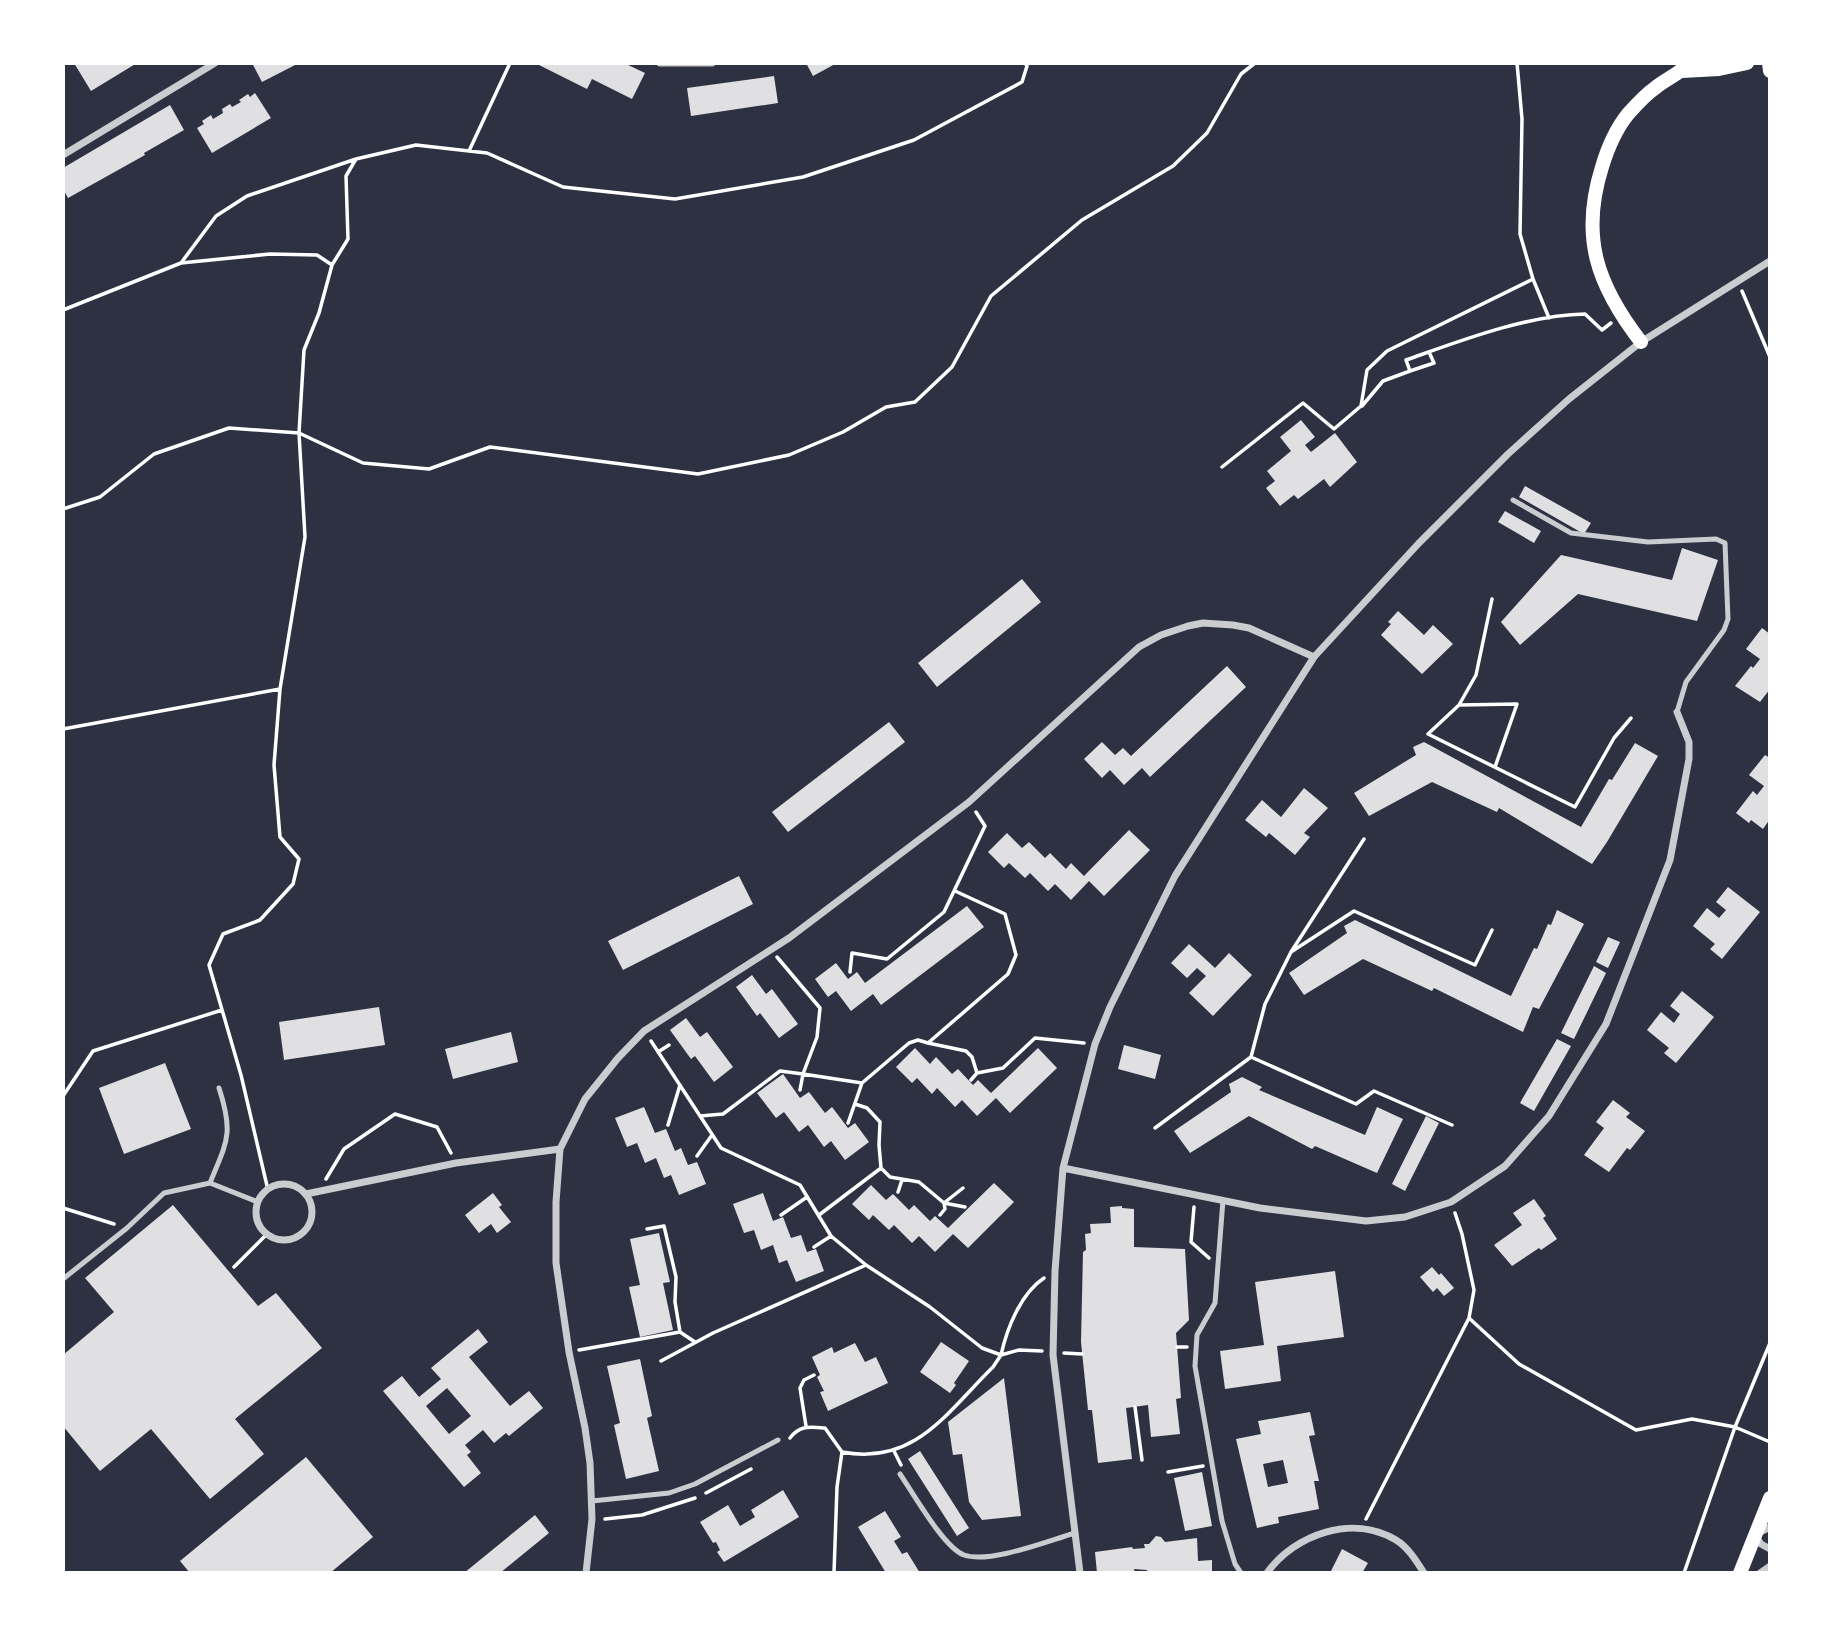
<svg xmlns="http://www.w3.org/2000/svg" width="1833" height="1636" viewBox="0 0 1833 1636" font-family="Commissioner,sans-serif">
<rect width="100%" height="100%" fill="#2d3142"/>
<path fill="#e0e0e3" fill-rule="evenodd" d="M74,63H137L91,91Z
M252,63H299L262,82Z
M535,63H624L645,73L632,99L592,79L587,89Z
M806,63H837L813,76Z
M774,76L778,103L691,116L687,88Z
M255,93L271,118L212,153L197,128L204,124L202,121L211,115L213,119L223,113L222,109L230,104L232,107L241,102L239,100L248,94L250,97Z
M170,105L184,130L144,153L145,155L68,198L63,189V168Z
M1301,420L1315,437L1305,445L1311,452L1335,433L1357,462L1330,487L1324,479L1298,499L1294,495L1280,506L1266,488L1275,481L1267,471L1291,451L1280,437Z
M1525,486L1591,523L1584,534L1519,497Z
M1505,511L1541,531L1534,543L1498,522Z
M1682,548L1718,560L1697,621L1578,594L1520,645L1501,622L1561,555L1672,580Z
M1022,579L1041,602L937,687L918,663Z
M1398,611L1424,635L1433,625L1453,644L1422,674L1381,635L1391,624L1388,622Z
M1762,628L1770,634V689L1760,702L1735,686L1751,666L1753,668L1760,659L1746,649Z
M1227,666L1246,687L1150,777L1142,768L1124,785L1110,770L1102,778L1084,759L1102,742L1115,755L1123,748L1131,756Z
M889,722L905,742L788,832L772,812Z
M1424,742L1581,827L1609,779L1612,780L1635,743L1658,756L1607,842L1592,864L1499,808L1497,812L1432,782L1369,816L1354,793L1416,755L1413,747Z
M1765,755L1770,758V819L1763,829L1751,820L1749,823L1736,813L1753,791L1757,795L1764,786L1749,775Z
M1304,788L1328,808L1304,833L1310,837L1295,855L1269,833L1266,837L1245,820L1262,800L1281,817Z
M1129,830L1150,850L1104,896L1089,881L1071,900L1055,884L1048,891L1030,873L1025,878L1009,863L1004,868L988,852L1007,833L1022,848L1029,842L1045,858L1050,853L1066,869L1071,863L1084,876Z
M739,876L753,904L623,970L608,941Z
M1728,887L1760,912L1722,959L1710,949L1715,944L1693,926L1707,908L1719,918L1726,910L1716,902Z
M967,906L984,927L881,1005L873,994L851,1011L836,991L828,997L815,979L836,963L848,979L857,972L865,983Z
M1557,910L1584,924L1539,1009L1533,1007L1523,1032L1434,988L1432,991L1363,959L1304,995L1289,973L1347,933L1344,926L1355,920L1511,996L1534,948L1537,949L1548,924L1551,925Z
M1608,937L1620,942L1608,968L1596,962Z
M1189,944L1215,968L1229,953L1252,975L1213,1016L1189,993L1206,976L1197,968L1187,978L1171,963Z
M1594,966L1606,973L1574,1039L1561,1033Z
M752,975L766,994L772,989L798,1024L779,1038L760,1013L757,1016L736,987Z
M1682,991L1714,1017L1676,1063L1664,1053L1669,1048L1647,1030L1661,1012L1674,1023L1680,1014L1670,1006Z
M379,1007L385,1045L284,1060L279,1022Z
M686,1018L700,1037L707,1032L733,1067L714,1082L695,1056L691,1059L670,1030Z
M511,1032L518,1062L453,1079L445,1049Z
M1557,1039L1571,1046L1534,1111L1520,1103Z
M1124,1045L1161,1055L1155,1079L1118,1069Z
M915,1048L930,1064L936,1057L952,1074L958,1069L973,1085L978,1080L991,1093L1038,1048L1057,1068L1010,1113L996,1098L977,1116L962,1100L955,1107L937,1088L932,1094L917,1078L912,1083L896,1067Z
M165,1063L191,1129L124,1154L99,1088Z
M783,1074L800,1098L809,1092L825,1113L832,1107L848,1128L855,1123L869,1142L845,1160L831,1141L824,1147L808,1125L799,1132L784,1112L776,1118L757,1093Z
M1242,1077L1262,1087L1259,1090L1365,1135L1377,1107L1403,1119L1377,1173L1315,1146L1312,1149L1249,1116L1190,1153L1174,1131L1231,1092L1229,1084Z
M1613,1100L1630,1113L1626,1117L1645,1131L1630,1150L1627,1148L1609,1172L1584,1155L1604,1128L1596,1122Z
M644,1107L655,1133L666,1129L675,1151L681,1148L688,1165L697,1162L706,1184L679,1195L671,1175L664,1178L656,1158L645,1163L637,1143L627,1147L615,1118Z
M1426,1116L1439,1123L1405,1191L1392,1184Z
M994,1183L1014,1202L968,1248L953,1234L935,1252L919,1236L912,1243L894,1225L889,1230L873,1215L869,1220L852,1204L871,1185L886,1200L893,1194L909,1210L914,1205L930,1221L935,1216L948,1228Z
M493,1193L502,1205L499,1207L511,1222L497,1233L491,1224L479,1233L465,1215Z
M763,1193L773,1221L783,1217L791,1238L801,1235L807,1252L816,1249L824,1271L796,1282L787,1260L779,1263L773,1245L761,1250L754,1230L744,1233L733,1204Z
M1534,1199L1546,1216L1543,1218L1557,1239L1541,1250L1539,1248L1512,1266L1494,1245L1522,1225L1513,1213Z
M173,1205L258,1306L276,1293L322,1348L235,1419L264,1454L210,1499L151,1429L100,1471L63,1426V1355L114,1312L85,1278Z
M1122,1206V1208L1134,1209V1247L1185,1249L1189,1320L1176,1333L1181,1398L1176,1399L1180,1434L1151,1437L1148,1405L1126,1408L1132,1459L1098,1463L1092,1410H1088L1081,1342L1083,1252L1086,1250L1085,1234L1091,1233L1090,1224L1111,1223L1110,1207Z
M659,1233L670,1282L663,1283L673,1330L640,1337L629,1287L640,1285L630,1239Z
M1432,1267L1439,1275L1441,1273L1454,1288L1444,1296L1437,1288L1433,1292L1420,1277Z
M1335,1271L1344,1337L1277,1346L1281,1381L1225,1389L1220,1351L1264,1345L1255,1282Z
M478,1329L488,1342L469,1357L510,1406L529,1391L543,1408L509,1436L506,1433L494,1443L483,1430L465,1445L471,1452L467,1455L481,1473L464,1487L383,1391L402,1376L419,1397L441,1379L431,1368ZM447,1388L471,1416L449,1434L426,1406Z
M941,1342L969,1361L954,1383L956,1385L950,1393L920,1372Z
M855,1343L865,1362L876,1357L888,1383L828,1411L820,1392L824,1391L817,1377L820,1375L812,1357L832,1347L834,1353Z
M640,1359L652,1416L647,1418L659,1471L626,1479L614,1425L620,1423L607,1366Z
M1004,1378L1021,1516L982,1520L969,1502L962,1454L953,1455L948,1422Z
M1310,1412L1315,1435L1309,1436L1319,1481H1314L1319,1509L1278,1517L1279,1523L1257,1528L1236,1439L1261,1434L1258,1421ZM1283,1460L1288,1483L1268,1487L1263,1464Z
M920,1451L969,1528L957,1536L908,1459Z
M306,1457L373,1537L330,1573H190L180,1561Z
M1202,1472L1212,1526L1185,1531L1174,1478Z
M783,1490L799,1517L724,1562L717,1552L720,1550L716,1542L713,1543L700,1522L728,1505L740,1526L755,1517L751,1510Z
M885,1511L901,1537L894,1541L902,1554L907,1552L920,1573H886L858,1527Z
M535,1515L549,1533L500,1573H464Z
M1156,1536L1161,1537L1165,1542L1197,1538L1198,1561L1212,1560V1573H1147V1570L1134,1569L1135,1573H1097L1095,1552L1132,1547L1133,1549L1145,1548L1144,1544H1149Z
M1342,1549L1368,1563L1362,1573H1330Z"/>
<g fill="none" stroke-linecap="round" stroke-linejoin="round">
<path stroke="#fff" stroke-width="3.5" d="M1517,63L1522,119L1520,234L1533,279L1549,318
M469,151L510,63
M181,263L270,254L317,255L332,265
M1742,291L1770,357
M63,310L181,263L216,216L247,196L356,159L416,145L469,151L487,153L563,187L675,199L803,177L914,140L1022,82L1027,66L1025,63
M1410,371L1434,363L1429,352
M1362,406L1383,381L1410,371L1406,360C1460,341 1527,315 1585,314L1602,330L1611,323
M1222,467L1303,403L1334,429L1361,406L1367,370L1387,351L1533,279
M63,509L100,497L154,454L229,428L299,433L363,463L429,469L490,447L698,474L789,455L843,432L886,407L915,402L952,367L991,296L1082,220L1173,166L1207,133L1241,74L1255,63
M1492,599L1476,675L1459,705L1428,734L1575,807L1614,738L1631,718
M1459,705L1517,704L1495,767
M63,729L280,689
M1364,839L1291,952L1354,911L1475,965L1492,930
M1291,952L1265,1004L1251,1057L1356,1104L1374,1091L1452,1125
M777,957L820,1008L817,1037L803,1074L862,1083L909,1043L918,1040L928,1043L1008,974L1016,955L1005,914L955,891
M850,972L852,953L887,959L944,912L985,826L976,812
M651,1041L721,1148L800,1185L831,1236L866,1265
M928,1043L966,1051L972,1057L977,1073L1003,1068L1035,1038L1084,1043
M658,1052L669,1045
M971,1080L977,1073
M63,1096L93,1051L222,1010
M855,1104L867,1108L880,1122L879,1145L881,1168L890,1177L919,1182L944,1203L963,1188
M700,1116L723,1114L780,1071L803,1074L800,1090
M848,1123L862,1083
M668,1125L680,1085
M1155,1128L1251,1057
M697,1156L712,1135
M326,1179L344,1149L395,1114L437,1127L451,1153
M268,1190L241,1075L209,965L223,934L260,920L293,884L299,859L280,837L274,765L280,689L305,537L299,433L304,350L319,313L332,265L348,239L346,176L356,159
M898,1192L902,1180
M1194,1207L1191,1242L1209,1258
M63,1208L114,1224
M1455,1213L1462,1234L1474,1290L1469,1318L1519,1364L1636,1430L1692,1419L1735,1427L1770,1442
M781,1215L807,1197
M819,1215L881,1168
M940,1215L945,1209L944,1203L965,1207
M647,1229L664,1226L676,1277L675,1302L680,1332L695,1342
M814,1247L831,1236
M234,1267L267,1234
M1177,1347H1187
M579,1350L680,1332
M1064,1353L1082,1354
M661,1361L713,1333L866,1265L930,1307L982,1348L1001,1355C1007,1328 1021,1293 1044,1278
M1135,1407L1142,1460
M806,1426L800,1388L804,1380L814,1375
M790,1438C800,1425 809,1427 825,1428L842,1452
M894,1451L901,1465
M1168,1472L1203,1466
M706,1493L751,1469
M605,1519L642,1515L695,1498
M1366,1519L1469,1318
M834,1573L837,1487L842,1452C915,1466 947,1412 993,1367L1001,1355L1019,1350L1042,1351
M1684,1573L1735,1427L1770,1343"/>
<path stroke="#caccd0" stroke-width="5" d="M1513,500L1571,533L1648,542L1716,539L1725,543L1728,619L1724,630L1686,682L1677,712
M210,1183L258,1202
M1223,1200L1215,1303L1197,1335L1195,1366L1222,1521L1235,1564L1241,1573
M63,1279L127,1228L164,1193L210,1183C227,1141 234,1134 219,1088
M900,1474C913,1493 944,1548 964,1555C990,1564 1047,1541 1075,1533
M592,1501L669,1493L695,1484L778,1440"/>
<path stroke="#caccd0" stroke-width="7" d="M660,63H712
M63,155L215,63
M1063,1168L1260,1208L1366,1221L1405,1217L1451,1202L1505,1166L1549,1116L1606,1024L1670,860L1689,759V742L1677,712
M256 1212a28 28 0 1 1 56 0a28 28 0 1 1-56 0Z
M306,1194L456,1163L560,1149
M1770,1527L1754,1535L1761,1544L1770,1549
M586,1573L592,1519L590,1463L585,1428L569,1352L556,1263V1202L560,1149L585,1099L618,1058L644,1031L789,938L969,802L1139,647L1161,635L1188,626L1203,623L1233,625L1249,628L1314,657
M1080,1573L1053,1355L1055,1271L1063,1168L1095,1044L1110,1007L1175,876L1314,657L1419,543L1508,454L1569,399L1641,342L1770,261
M1267,1573C1295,1534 1353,1514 1396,1540C1408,1547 1417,1562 1424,1573
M1760,1573L1770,1566"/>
<path stroke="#fff" stroke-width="14" d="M1769,63L1770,71
M1682,71L1719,69L1747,63
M1641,342C1597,285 1580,237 1602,167C1608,147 1615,130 1628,114C1636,105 1645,95 1655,88C1666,79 1679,74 1690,63
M1740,1573L1770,1498"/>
</g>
<rect width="1833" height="1636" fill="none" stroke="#ffffff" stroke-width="130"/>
</svg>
